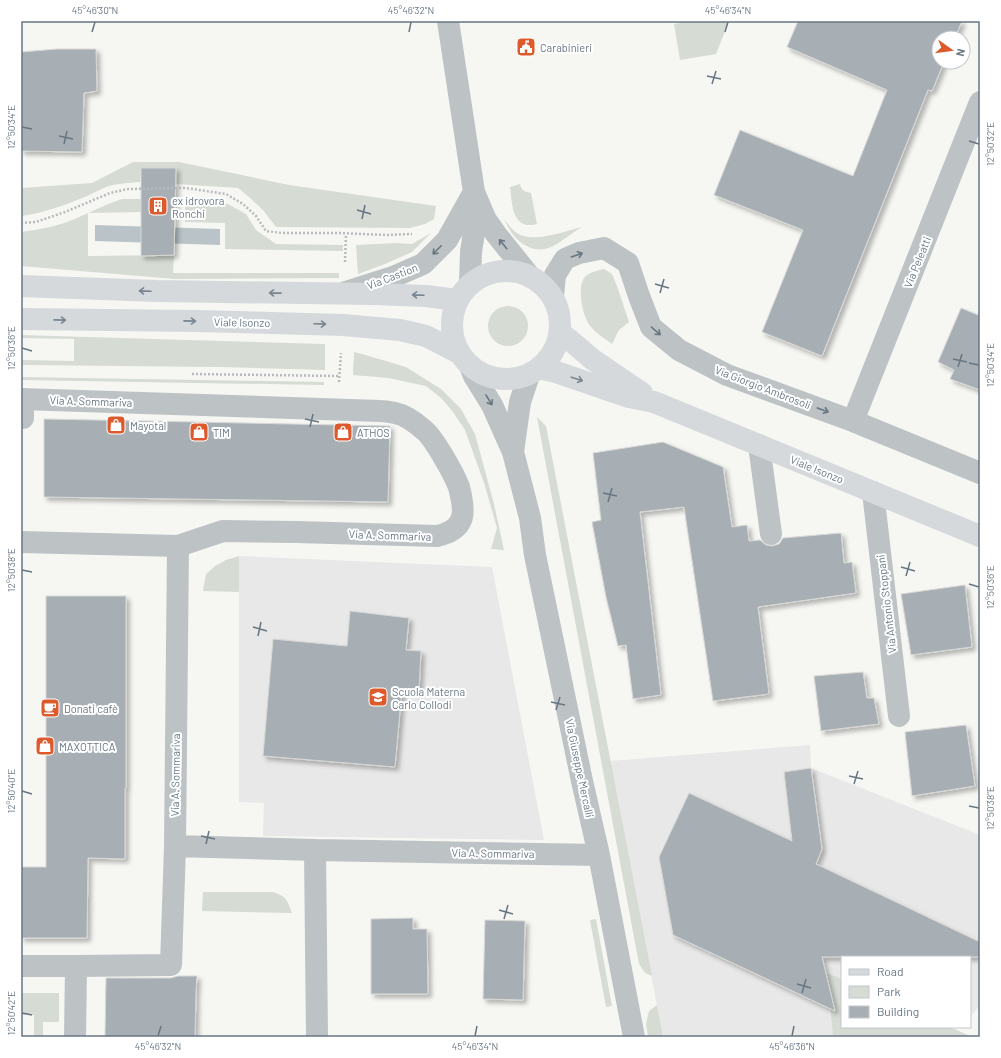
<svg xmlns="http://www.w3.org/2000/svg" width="1001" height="1058" viewBox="0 0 1001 1058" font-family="Barlow,sans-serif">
<defs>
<filter id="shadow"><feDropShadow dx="3.5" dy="3.5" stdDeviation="2" flood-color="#0004"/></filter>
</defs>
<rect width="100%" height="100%" fill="#f6f7f3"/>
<path fill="#e7e8e7" d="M239,556L492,567L544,840L263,836L264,803L239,802Z
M810,745L811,768L980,835V1005L970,1017V957H842V979L827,973L833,1037H663L610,761Z"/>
<path fill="#d6dbd3" d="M690,21H729L716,54L680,60L674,24Z
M133,162H179L289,185L436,206L434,219L425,224L410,228L276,227L263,210L249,197L238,188L176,184V168H141L140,182C129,183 117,183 106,187C100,190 93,193 87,196C66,205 43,213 21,216V188L92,183Z
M520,184C521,190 525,192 531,193L537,224C534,225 530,225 527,225C511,222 512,199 510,187Z
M122,199H141V212L88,213V256L174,255L173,273H339V278L175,279L21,266V232C37,230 52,227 67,222C86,215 103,205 122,199Z
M185,204H228L246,214L256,230L276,244L343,245V251L225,249V223L185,222Z
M504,219C508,224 512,230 517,233C533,244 565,231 582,227C572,233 563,241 553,246C539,254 523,247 514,236C510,231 507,225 504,219Z
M431,233L412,252L385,264L358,274L356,245L396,243L412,244Z
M604,269L612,274L617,286L629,322L619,330L612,344C604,338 596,333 590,326C582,316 576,284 586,276C591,272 598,270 604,269Z
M488 326a20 20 0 1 1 40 0a20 20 0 1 1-40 0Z
M21,335L325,344V370L220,367L21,365V360L74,361V339L21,338Z
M354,352L362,354L406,367L441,389L461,409L475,434L494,504L504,550L491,549L497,528L484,483L465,430L453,412L441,398L426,386L388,378L353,375Z
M21,377L324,382V385L21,380Z
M537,417L546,426L652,976L645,973L639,964Z
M239,556V592L203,591L206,574L215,566L226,560Z
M203,892H273C286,896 288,901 292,913L202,911Z
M596,919L612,1006L606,1007L590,920Z
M827,973L842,979V1027H950L972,1037H833Z
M21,993H59V1022H43V1037H34V1015H21Z
M657,1005L663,1037H648L646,1024L649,1011Z"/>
<path fill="#b9c3c8" d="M95,225L220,229V245L95,241Z"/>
<path fill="#a7afb4" stroke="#d8d8d6" filter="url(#shadow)" d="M798,21H962L955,38H939V62H944L932,91L928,90L822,356L762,332L803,230L714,195L740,130L853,176L887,90L787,47Z
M57,49H96L97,91L84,93L82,152L21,151V52Z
M141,168H176L174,255L141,256Z
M961,308L978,315L980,310V390L950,379L954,370L938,362Z
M44,419L390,426L388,502L44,497Z
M663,442L723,467L732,527L747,525L749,541L760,540L766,545L772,546L779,544L783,538L841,533L844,563L852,562L856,593L758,607L769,694L713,701L684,507L640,512L661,695L633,699L626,645L618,646L606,597L592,522L601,520L593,453Z
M965,585L972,647L911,655L901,594Z
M46,596H126V788H125V859L88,858L87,938H21V867H46Z
M350,611L409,618L406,650L421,651L419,691L402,689L395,767L263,756L273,639L347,646Z
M863,672L867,698H874L879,724L821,731L814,676Z
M966,725L975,786L912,796L905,732Z
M811,768L822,849L816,864L980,942V957H822L835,1011L673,935L659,857L689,793L792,841L784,772Z
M413,918V929H427L428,994H371V919Z
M485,920L525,921L523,1000L483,999Z
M178,976H197L196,991L195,1037H105L106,978H171Z"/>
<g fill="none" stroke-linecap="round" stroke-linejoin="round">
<path stroke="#b8bbbd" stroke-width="2.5" stroke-dasharray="2 2" stroke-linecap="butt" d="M21,223L36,222L65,212L110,193L128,189L186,188L226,194L243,204L256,216L266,231L282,233H339L387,235L412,234
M345,262L346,234
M192,374L339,376
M339,382L341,353"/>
<path stroke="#bdc2c5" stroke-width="22" d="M23,399V418"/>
<path stroke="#bdc2c5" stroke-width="22" d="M448,21L474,192V232L471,252L470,284
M346,292L393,277L423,264L447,240L474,192L486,220L496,234L528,274
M553,296L555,275L565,259L579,253L604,248L628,263L639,296L651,327L679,350L727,375L853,421L980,473
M470,366L474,376L492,405L513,452L530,518L535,555L582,781L599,855L634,1037
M21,399L380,411C385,411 390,412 395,413C405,415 416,423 424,430C434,438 454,474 459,487C461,495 465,512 461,520C457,530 446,534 437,536L296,532L223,531L178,546L21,542
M853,421L980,102
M759,445L771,534
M513,452L520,402L529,375
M873,492L899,716
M175,846L178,546
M21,966H76
M75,1037L76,966L171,965L175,846L315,850
M317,1037L315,850L599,855"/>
<path stroke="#d5d9dc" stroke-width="22" d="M452 325a54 54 0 1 1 108 0a54 54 0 1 1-108 0Z
M21,286L156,291L374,294L426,296L457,300
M21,319L197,321L343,325L400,330L426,336L459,353
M560,333L571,341L592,359L642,393
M539,368L556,372L629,397L654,402L980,536"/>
</g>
<defs><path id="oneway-shaft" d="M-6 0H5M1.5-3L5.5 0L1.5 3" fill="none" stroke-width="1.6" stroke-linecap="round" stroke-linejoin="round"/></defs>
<g stroke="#677683">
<use href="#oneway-shaft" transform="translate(503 244) rotate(-129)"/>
<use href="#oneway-shaft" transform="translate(437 250) rotate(135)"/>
<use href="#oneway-shaft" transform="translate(577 255) rotate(-19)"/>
<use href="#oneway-shaft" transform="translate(656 331) rotate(41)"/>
<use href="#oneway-shaft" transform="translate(489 400) rotate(58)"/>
<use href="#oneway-shaft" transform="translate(823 410) rotate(20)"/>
</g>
<g stroke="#788590">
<use href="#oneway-shaft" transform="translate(145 291) rotate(-178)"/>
<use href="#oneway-shaft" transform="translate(275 293) rotate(-179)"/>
<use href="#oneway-shaft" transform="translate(418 295) rotate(-178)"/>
<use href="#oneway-shaft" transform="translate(60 320) rotate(1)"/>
<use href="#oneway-shaft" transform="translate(190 321) rotate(1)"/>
<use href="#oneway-shaft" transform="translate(320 324) rotate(2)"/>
<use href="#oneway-shaft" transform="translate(577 379) rotate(18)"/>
</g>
<path fill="none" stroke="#677683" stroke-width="1.5" d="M92,32L95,22M409,32L411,22M725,32L728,22M707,76L721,79M712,84L716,71M22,127L32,129M59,136L73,139M969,141L979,144M64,144L67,131M357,210L371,214M362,219L365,205M655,284L669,288M660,293L664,279M22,348L32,351M953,359L967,362M969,363L979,365M958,367L962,354M305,419L319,422M310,427L313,414M603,493L617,496M608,502L612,488M901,567L915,571M22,570L32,572M906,576L910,562M969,584L979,587M253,627L267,631M258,636L261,622M551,702L565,705M556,710L560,697M849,776L863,779M854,784L858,771M22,791L32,794M969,806L979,808M201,836L215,839M206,844L209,831M499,910L513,914M504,919L508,905M797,984L811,988M802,993L806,979M22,1013L32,1015M158,1036L161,1026M475,1036L477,1026M792,1036L794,1026"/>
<defs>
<g id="civic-square" transform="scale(1)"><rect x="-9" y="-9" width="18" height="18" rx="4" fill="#dd5a2d" stroke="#fff"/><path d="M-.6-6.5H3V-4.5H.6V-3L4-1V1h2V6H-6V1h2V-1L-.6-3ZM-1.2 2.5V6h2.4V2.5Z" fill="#fff"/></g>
<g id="building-square" transform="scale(1)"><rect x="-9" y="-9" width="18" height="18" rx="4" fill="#dd5a2d" stroke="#fff"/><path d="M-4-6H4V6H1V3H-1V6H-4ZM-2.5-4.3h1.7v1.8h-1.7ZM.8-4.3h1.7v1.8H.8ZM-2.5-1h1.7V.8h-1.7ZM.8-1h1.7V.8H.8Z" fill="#fff"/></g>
<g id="shop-square" transform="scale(1)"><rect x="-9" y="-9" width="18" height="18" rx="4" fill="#dd5a2d" stroke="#fff"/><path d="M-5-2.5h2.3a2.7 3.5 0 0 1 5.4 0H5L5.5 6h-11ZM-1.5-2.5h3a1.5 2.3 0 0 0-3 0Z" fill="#fff"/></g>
<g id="school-square" transform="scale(1)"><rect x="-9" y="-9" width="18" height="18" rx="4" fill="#dd5a2d" stroke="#fff"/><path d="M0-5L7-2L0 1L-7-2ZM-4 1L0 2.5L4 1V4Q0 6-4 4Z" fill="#fff"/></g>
<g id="cafe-square" transform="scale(1)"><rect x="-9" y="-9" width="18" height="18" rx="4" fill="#dd5a2d" stroke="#fff"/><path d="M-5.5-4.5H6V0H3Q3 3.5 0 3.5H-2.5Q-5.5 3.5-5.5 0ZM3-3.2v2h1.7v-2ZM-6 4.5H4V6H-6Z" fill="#fff"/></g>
</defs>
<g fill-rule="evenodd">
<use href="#civic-square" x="526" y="47"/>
<use href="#building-square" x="158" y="206"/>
<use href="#shop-square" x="116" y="425"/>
<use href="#shop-square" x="199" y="432"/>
<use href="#shop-square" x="343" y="432"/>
<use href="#school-square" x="378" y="697"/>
<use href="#cafe-square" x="50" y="708"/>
<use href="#shop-square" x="45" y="746"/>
</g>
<g text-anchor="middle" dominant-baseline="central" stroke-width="4" stroke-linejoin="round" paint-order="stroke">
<g font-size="11" fill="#677683" stroke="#fff" text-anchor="start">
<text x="540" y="47">Carabinieri</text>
<text x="172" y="200">ex idrovora<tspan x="172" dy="13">Ronchi</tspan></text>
<text x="130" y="425">Mayotal</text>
<text x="213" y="432">TIM</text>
<text x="357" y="432">ATHOS</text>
<text x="392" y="691">Scuola Materna<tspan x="392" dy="13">Carlo Collodi</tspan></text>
<text x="64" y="708">Donati cafè</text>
<text x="59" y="746">MAXOTTICA</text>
</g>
<g font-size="11" fill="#677683" stroke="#fff">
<text transform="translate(917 262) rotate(-68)">Via Peleatti</text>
<text transform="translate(392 276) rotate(-21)">Via Castion</text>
<text transform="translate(242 322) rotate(1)">Viale Isonzo</text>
<text transform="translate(763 387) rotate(21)">Via Giorgio Ambrosoli</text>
<text transform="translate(91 401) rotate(2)">Via A. Sommariva</text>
<text transform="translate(817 469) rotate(22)">Viale Isonzo</text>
<text transform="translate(390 535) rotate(2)">Via A. Sommariva</text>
<text transform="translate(886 604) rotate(-97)">Via Antonio Stoppani</text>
<text transform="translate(580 768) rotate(78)">Via Giuseppe Mercalli</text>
<text transform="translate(175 775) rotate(-89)">Via A. Sommariva</text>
<text transform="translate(493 853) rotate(1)">Via A. Sommariva</text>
</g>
</g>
<rect width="1001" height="1058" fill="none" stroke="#ffffff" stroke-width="44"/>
<rect x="841" y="956" width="130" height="72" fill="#ffffff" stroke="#c2c8cd"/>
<rect x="849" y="969" width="20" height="6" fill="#d5d9dc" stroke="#c2c8cd"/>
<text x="877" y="976" font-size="12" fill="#677683">Road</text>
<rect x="849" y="986" width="20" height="12" fill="#d6dbd3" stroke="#c2c8cd"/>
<text x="877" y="996" font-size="12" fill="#677683">Park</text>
<rect x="849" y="1006" width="20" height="12" fill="#a7afb4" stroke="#c2c8cd"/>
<text x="877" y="1016" font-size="12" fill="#677683">Building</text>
<g transform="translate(951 50) rotate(104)"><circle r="19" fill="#ffffff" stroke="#c2c8cd"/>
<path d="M0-3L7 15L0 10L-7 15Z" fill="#dd5a2d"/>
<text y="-6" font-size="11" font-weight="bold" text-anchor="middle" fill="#677683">N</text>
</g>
<rect x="22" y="22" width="957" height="1014" fill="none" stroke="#677683" stroke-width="1.5"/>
<g font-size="10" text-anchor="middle" fill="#677683">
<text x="95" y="14">45°46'30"N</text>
<text x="411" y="14">45°46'32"N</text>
<text x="728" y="14">45°46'34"N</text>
<text transform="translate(11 127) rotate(-90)" y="4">12°50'34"E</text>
<text transform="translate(990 144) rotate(-90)" y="4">12°50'32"E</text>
<text transform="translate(11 348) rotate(-90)" y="4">12°50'36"E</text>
<text transform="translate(990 365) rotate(-90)" y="4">12°50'34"E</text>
<text transform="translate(11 570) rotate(-90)" y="4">12°50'38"E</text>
<text transform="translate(990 587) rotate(-90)" y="4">12°50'36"E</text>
<text transform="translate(11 791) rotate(-90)" y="4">12°50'40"E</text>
<text transform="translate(990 808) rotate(-90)" y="4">12°50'38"E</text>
<text transform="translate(11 1013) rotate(-90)" y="4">12°50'42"E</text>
<text x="158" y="1050">45°46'32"N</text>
<text x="475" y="1050">45°46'34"N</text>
<text x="792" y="1050">45°46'36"N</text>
</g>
</svg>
